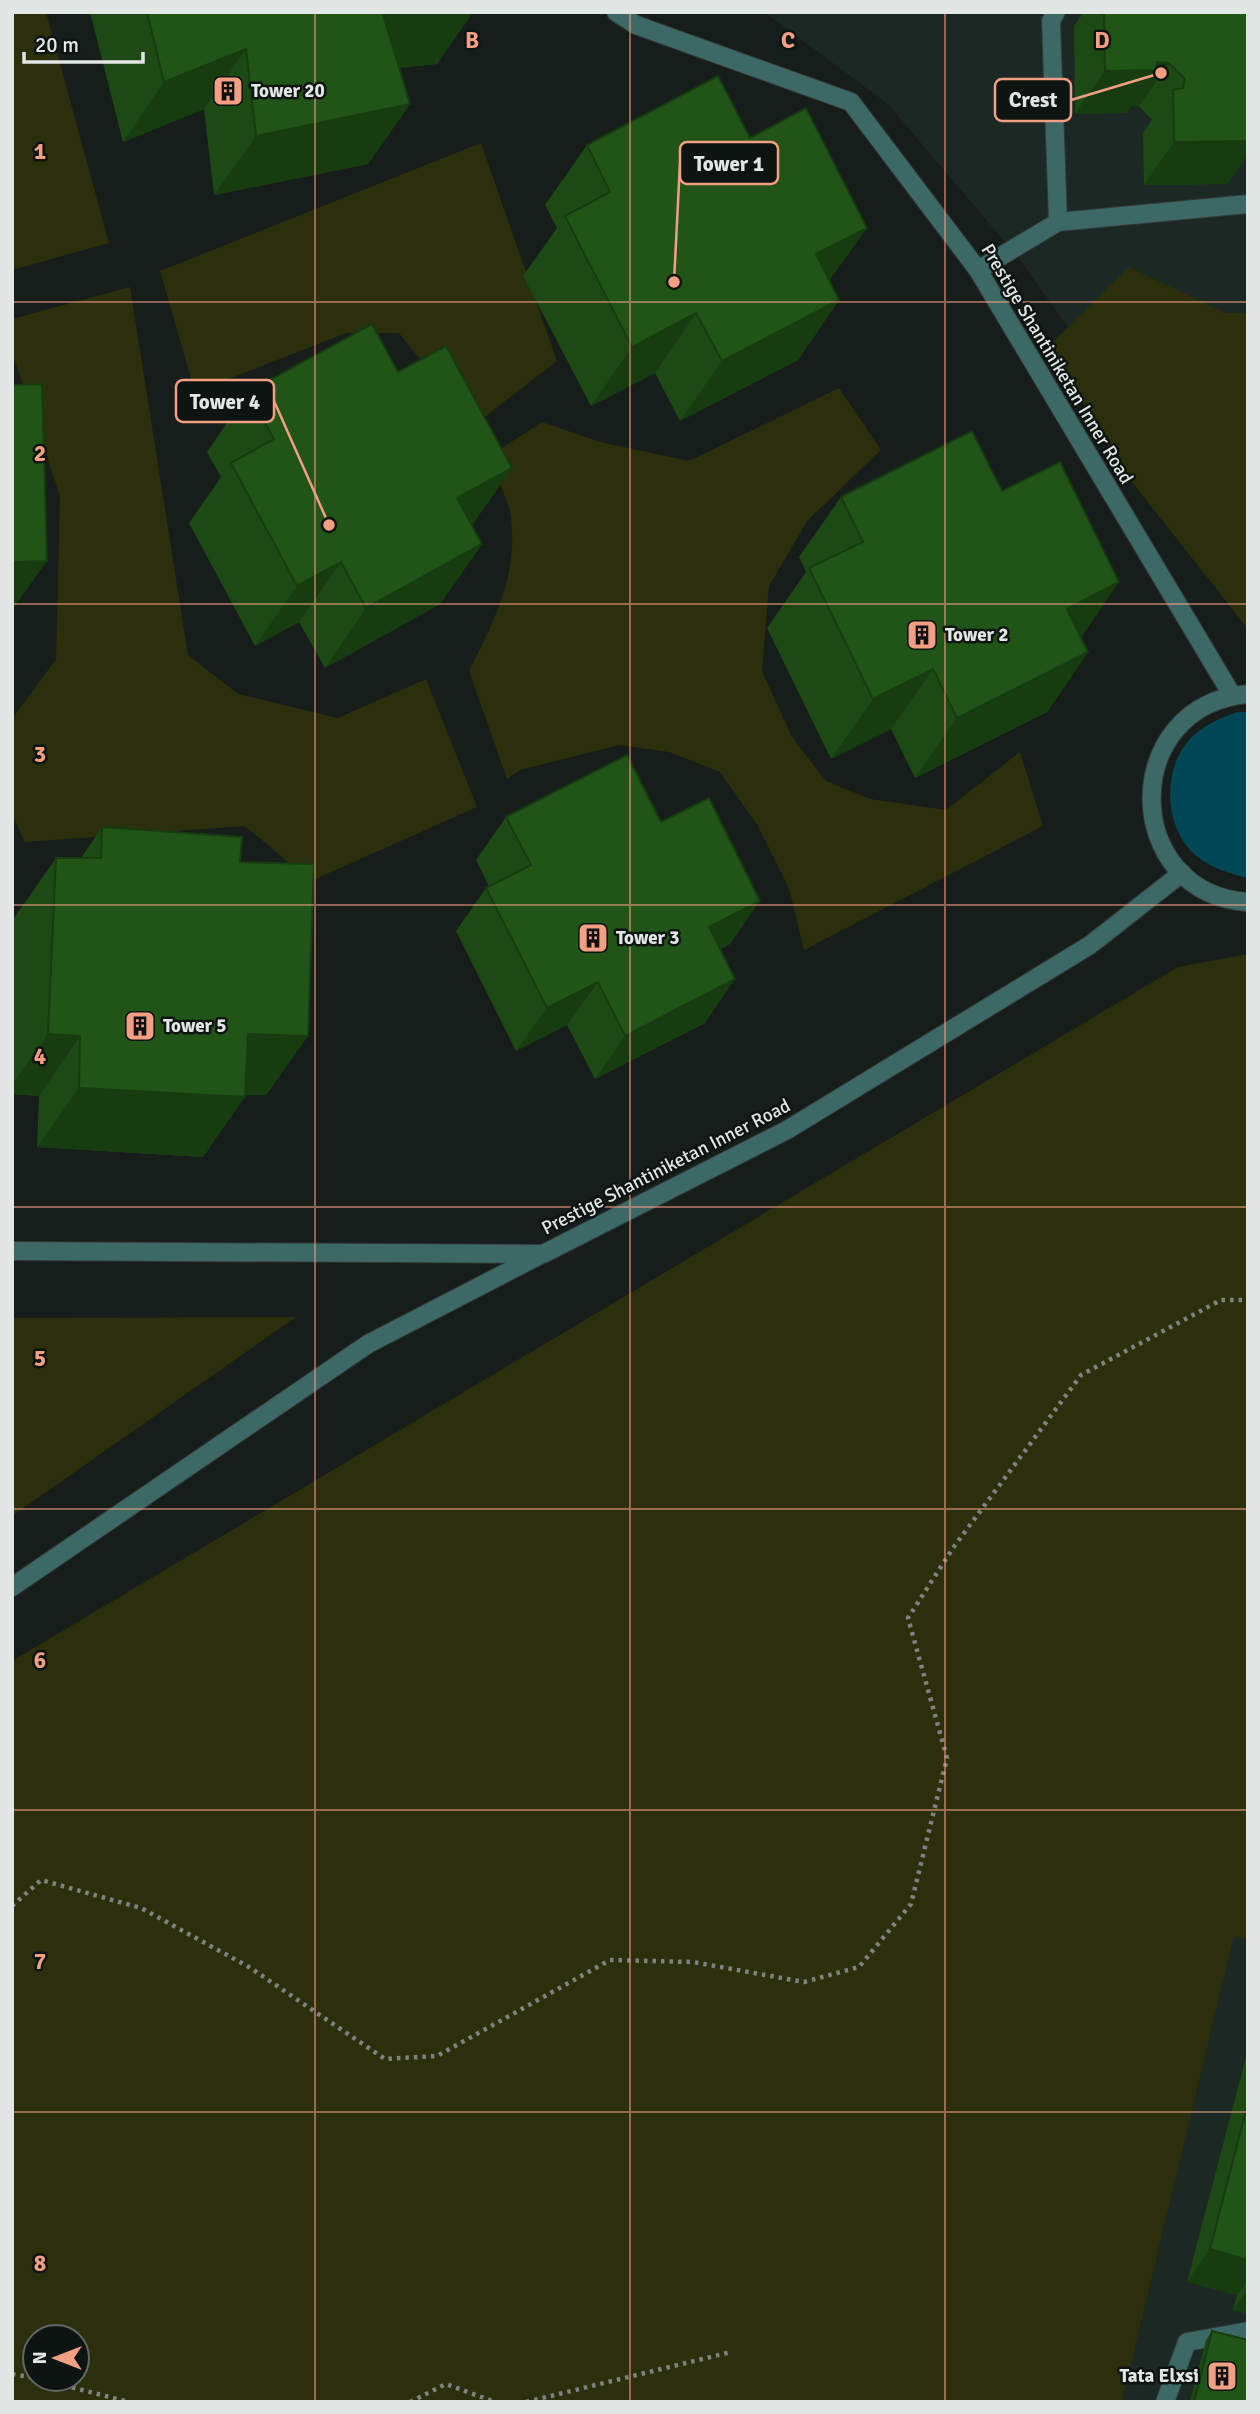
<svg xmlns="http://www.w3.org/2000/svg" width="1260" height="2414" viewBox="0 0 1260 2414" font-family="Signika,sans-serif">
<rect width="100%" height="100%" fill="#171d1b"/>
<path fill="#1c2823" d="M764,12H1248V582L1021,261L888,104Z
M1234,1935L1248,1939V2402H1122Z"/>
<path fill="#2b2f0c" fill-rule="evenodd" d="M12,12H46L109,243L12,270Z
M481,143L557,361L473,426L399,333H346L195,392L160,271Z
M1129,267L1225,313H1248V629L1124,472L1049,346Z
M130,287L188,655L238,694L338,718L426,679L477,807L311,881L245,826L25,842L12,815V719L56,659L60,496L12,352V319Z
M839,388L881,450L808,520L769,586L762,671L792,737L826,781L870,799L946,810L1020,752L1043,826L804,950L789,888L758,826L720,772L669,752L619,745L520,770L507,779L469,671C494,621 518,576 511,518C509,500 495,475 488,457L542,422L600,442L689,461Z
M1248,954V1939L1234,1936L1122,2402H12V1661L1178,967ZM77,2337V2379H35V2337Z
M296,1317L12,1516V1318Z"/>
<path fill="#024756" d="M1237,712H1248L1247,878C1229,873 1213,869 1198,857C1162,829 1161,765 1194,735C1208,723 1221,718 1237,712Z"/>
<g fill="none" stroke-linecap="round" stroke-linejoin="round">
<g stroke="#333937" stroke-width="20">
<path id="lane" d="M1165,2402L1187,2342L1248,2331"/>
</g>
<g stroke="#333937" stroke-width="20">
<path id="street" d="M616,12L636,25L851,102L978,270L1232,695
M1056,12L1051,21L1058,222
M978,270L1058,222L1248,204
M1248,694C1118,705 1121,894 1248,902
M12,1251L543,1254L787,1130L1090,945L1182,873
M12,1587L368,1344L540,1255"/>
</g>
<path stroke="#7e8381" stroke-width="4.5" stroke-dasharray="3.5 5" stroke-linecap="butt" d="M12,1906L41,1880L141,1908L249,1967L385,2059L437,2056L610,1960L693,1962L804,1982L859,1967L911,1904L947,1758L908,1618L953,1548L1081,1375L1221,1300H1248
M12,2374L35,2378
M39,2379L129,2402
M410,2402L446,2384L495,2402
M526,2402L731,2352"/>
<use href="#lane" stroke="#3c6866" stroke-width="18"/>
<use href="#street" stroke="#3c6866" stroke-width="18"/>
</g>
<path fill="#1c4914" d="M90,12H473L437,64L399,68L410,104L368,164L214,195L204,109L123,142Z
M1084,12H1248V154L1227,184L1144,185L1143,133L1152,120L1139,106H1131L1126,113L1075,114L1074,26Z
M750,138L839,300L798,360L680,421L655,373L591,406L523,276L557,228L545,205L587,145Z
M398,372L512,468L472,525L482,544L440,604L325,668L299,622L255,646L189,523L221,477L207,452L248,392Z
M1002,491L1088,652L1047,712L915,778L891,729L831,759L767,628L806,572L799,557L841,497Z
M506,817L661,822L730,944L720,949L705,1023L595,1079L567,1025L516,1051L456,931L486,888L489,886L476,860Z
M102,827L240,862L308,1036L266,1095H245L203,1157L37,1147L39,1096L12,1094V959L14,918L56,858H81Z
M1248,2049V2314L1233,2310L1237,2295L1187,2282Z
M1212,2331L1248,2402H1190L1206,2340Z"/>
<path fill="#163c10" d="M398,12H473L437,64L342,73L383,14Z
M246,49L204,109L123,142L164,82Z
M1157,62L1169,63L1139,106H1131L1126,113L1075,114L1105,71Z
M410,104L368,164L214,195L256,136Z
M1248,141V154L1227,184L1144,185L1174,142Z
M867,228L825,287L816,254Z
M839,300L798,360L680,421L722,361Z
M696,313L655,373L591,406L632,347Z
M512,468L470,527L457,498Z
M482,544L440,604L325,668L366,608Z
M47,561L12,610V562Z
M341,562L299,622L255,646L297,586Z
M1119,582L1078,642L1067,609Z
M1088,652L1047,712L915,778L957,718Z
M933,669L891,729L831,759L873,699Z
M760,901L730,944L679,970L709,927Z
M735,979L705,1023L595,1079L625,1036Z
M598,982L567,1025L516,1051L547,1008Z
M48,1034L80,1036L39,1096L12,1094V1085Z
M248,1034L308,1036L266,1095L206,1093Z
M79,1088L245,1097L203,1157L37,1147Z
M1210,2249L1248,2260V2280L1237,2295L1187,2282Z
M1248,2289V2314L1233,2310Z"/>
<path fill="#205517" stroke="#163c10" stroke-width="2" d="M147,12H398L383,14L410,104L256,136L246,49L164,82Z
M1104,12H1248V141L1174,142L1173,90L1183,88L1185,79L1169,63L1157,62L1156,70L1105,71Z
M718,76L750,138L806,108L867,228L816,254L839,300L722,361L696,313L632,347L565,216L610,192L587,145Z
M372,324L398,372L446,346L512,468L457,498L482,544L366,608L341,562L297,586L231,463L274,439L248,392Z
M42,384L47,561L12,562V385Z
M972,431L1002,491L1060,462L1119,582L1067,609L1088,652L957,718L933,669L873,699L809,568L863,542L841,497Z
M627,755L661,822L709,798L760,901L709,927L735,979L625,1036L598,982L547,1008L486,888L531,865L506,817Z
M102,827L242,837L240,862L314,864L308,1036L248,1034L245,1097L79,1088L80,1036L48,1034L56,858H101Z
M1248,2103V2260L1210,2249Z
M1212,2331L1248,2340V2402H1194Z"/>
<path fill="none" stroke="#f39f84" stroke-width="2" stroke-opacity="0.55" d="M315,12V2402M630,12V2402M945,12V2402M12,302H1248M12,604H1248M12,905H1248M12,1207H1248M12,1509H1248M12,1810H1248M12,2112H1248"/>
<defs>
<g id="building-square" transform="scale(1.575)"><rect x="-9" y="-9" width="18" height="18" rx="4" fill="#f39f84" stroke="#0e1412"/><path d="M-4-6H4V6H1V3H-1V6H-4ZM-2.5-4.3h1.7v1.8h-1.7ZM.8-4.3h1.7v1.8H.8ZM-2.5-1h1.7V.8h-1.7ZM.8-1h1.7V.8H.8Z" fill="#111"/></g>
</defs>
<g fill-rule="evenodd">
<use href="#building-square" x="228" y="91"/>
<use href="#building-square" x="922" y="635"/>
<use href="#building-square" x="593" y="938"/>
<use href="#building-square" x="140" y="1026"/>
<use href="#building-square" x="1222" y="2376"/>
</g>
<g text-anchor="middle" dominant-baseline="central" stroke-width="5" stroke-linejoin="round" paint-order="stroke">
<g font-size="19" font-weight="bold" fill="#e2e6e4" stroke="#0e1412" text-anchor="start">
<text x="251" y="91">Tower 20</text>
<text x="945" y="635">Tower 2</text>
<text x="616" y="938">Tower 3</text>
<text x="163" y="1026">Tower 5</text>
<text x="1199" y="2376" text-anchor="end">Tata Elxsi</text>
</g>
<g font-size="19" fill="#e2e6e4" stroke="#0e1412">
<text transform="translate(1057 364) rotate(59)">Prestige Shantiniketan Inner Road</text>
<text transform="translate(666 1167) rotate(-27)">Prestige Shantiniketan Inner Road</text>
</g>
</g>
<g font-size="23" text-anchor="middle" font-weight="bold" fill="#f39f84" stroke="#0e1412" stroke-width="5" stroke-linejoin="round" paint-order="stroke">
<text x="472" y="48">B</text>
<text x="788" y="48">C</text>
<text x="1102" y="48">D</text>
<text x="40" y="159">1</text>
<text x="40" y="461">2</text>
<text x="40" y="762">3</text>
<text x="40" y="1064">4</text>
<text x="40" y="1366">5</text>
<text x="40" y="1668">6</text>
<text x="40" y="1969">7</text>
<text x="40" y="2271">8</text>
</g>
<path fill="none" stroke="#f39f84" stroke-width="2.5" d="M1161 73L1071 100M674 282L680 163M329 525L274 401"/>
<g fill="#f39f84" stroke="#0e1412" stroke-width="2.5">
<circle cx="1161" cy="73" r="7"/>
<circle cx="674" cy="282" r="7"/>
<circle cx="329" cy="525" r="7"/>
</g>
<g fill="#0e1412" stroke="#f39f84" stroke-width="2.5">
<rect x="995" y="79" width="76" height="42" rx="7"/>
<rect x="680" y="142" width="98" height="42" rx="7"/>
<rect x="176" y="380" width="98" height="42" rx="7"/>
</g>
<g font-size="21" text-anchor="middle" font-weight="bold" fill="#e2e6e4">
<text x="1033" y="107">Crest</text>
<text x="729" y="171">Tower 1</text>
<text x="225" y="409">Tower 4</text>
</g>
<rect width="1260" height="2414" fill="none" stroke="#e2e6e4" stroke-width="28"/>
<g transform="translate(56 2358) rotate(270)"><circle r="33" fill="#0e1412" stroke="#636866" stroke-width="2"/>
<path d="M0-5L12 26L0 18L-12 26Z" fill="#f39f84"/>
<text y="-10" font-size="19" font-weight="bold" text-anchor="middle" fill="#e2e6e4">N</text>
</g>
<path d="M24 52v10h119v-10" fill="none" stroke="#e2e6e4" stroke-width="3.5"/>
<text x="35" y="52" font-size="21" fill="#e2e6e4" stroke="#0e1412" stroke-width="5" paint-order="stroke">20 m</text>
</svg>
